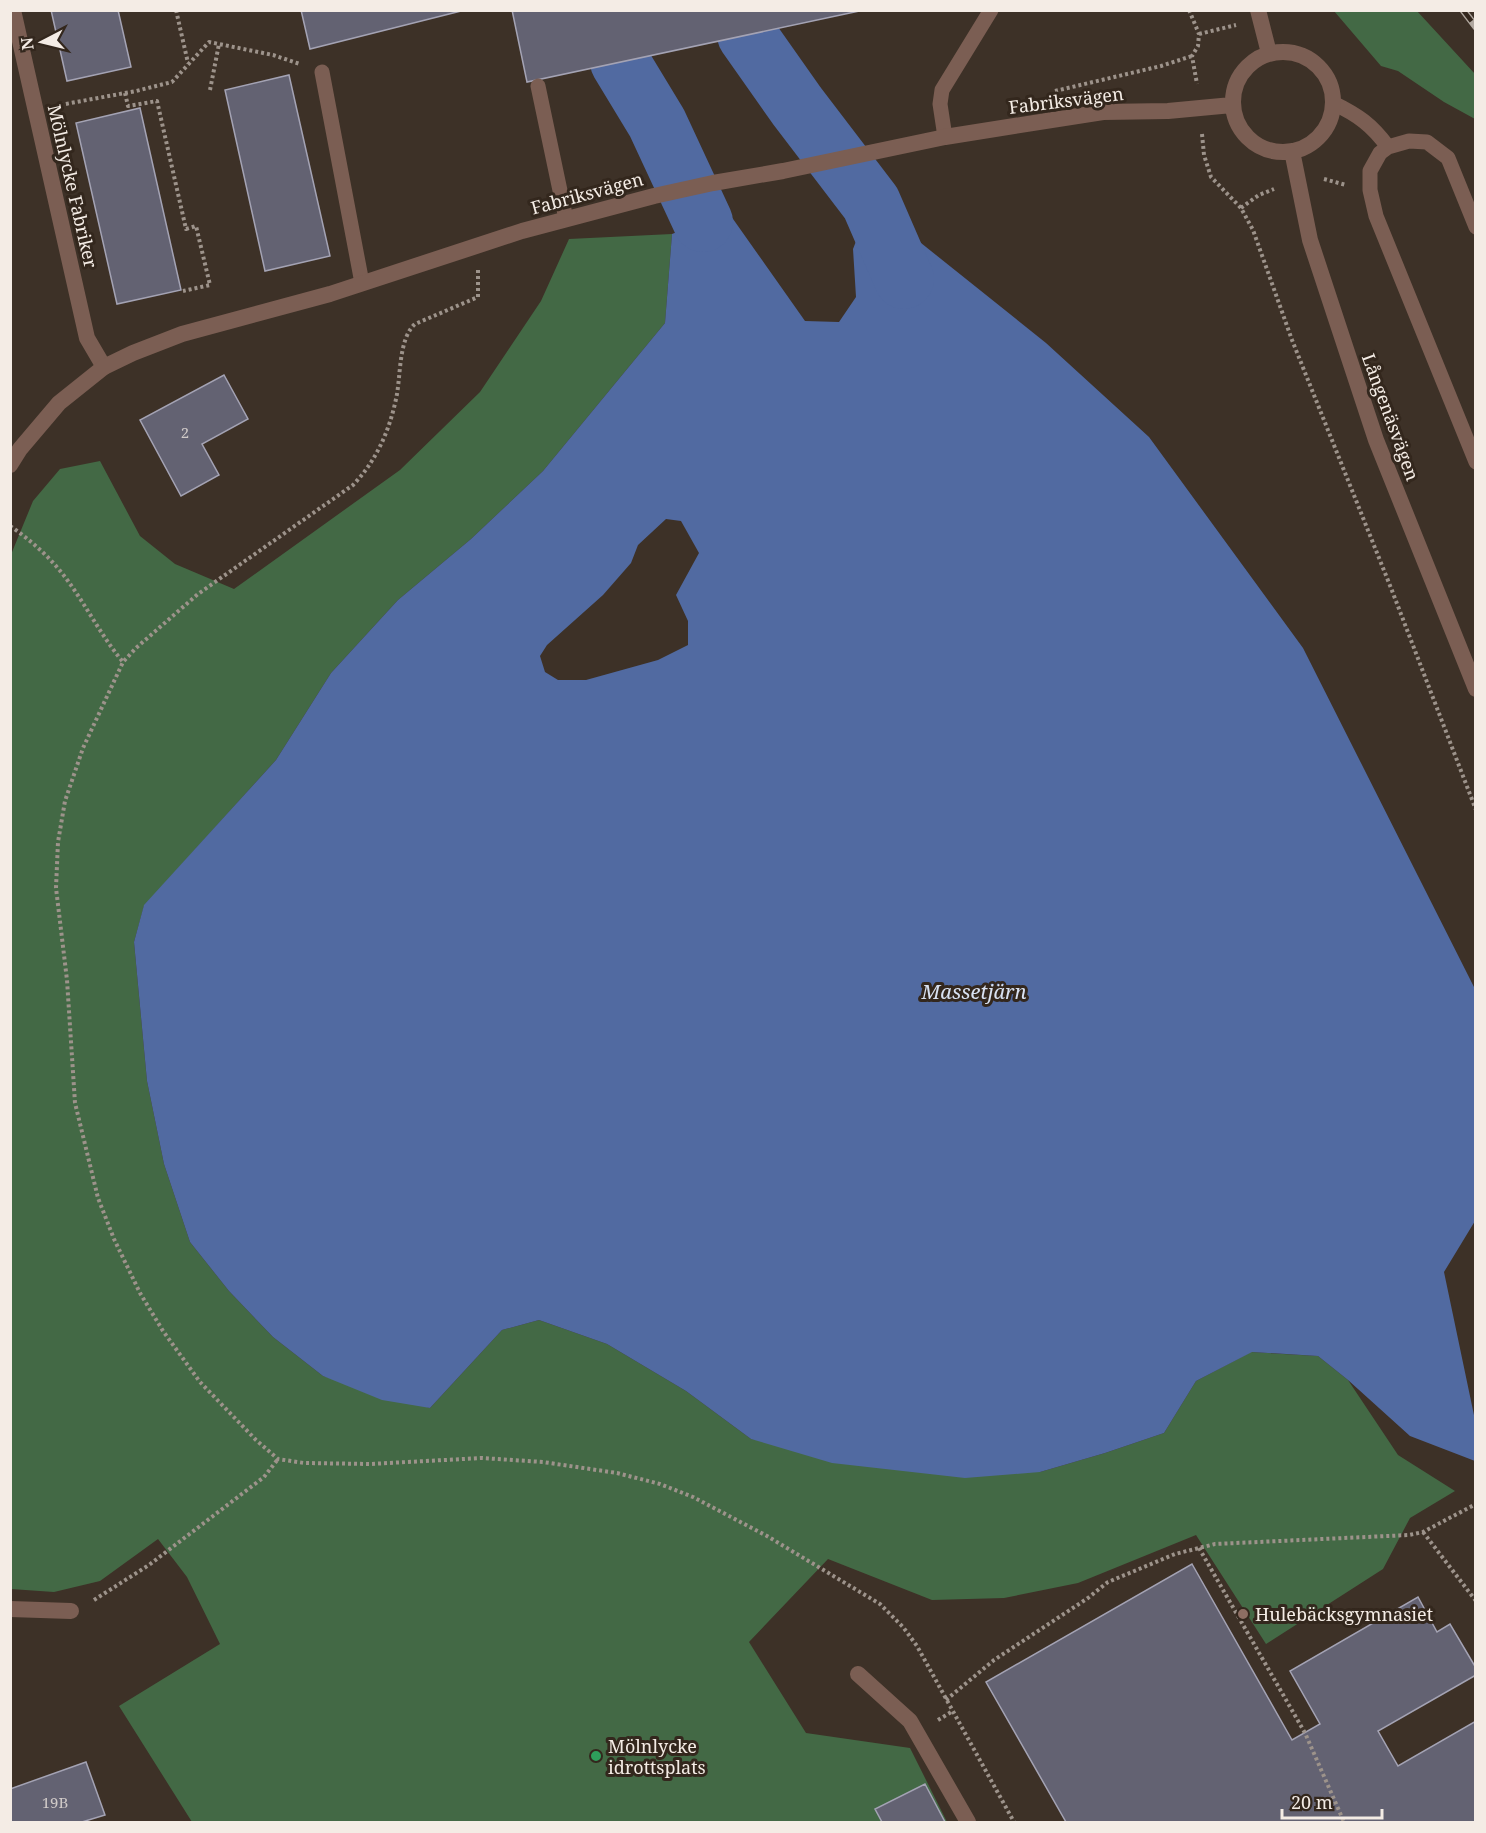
<svg xmlns="http://www.w3.org/2000/svg" width="1486" height="1833" viewBox="0 0 1486 1833" font-family="'Noto Serif',serif">
<rect width="100%" height="100%" fill="#3d3127"/>
<path fill="#436945" d="M1334,11H1417L1475,74V119L1444,102L1398,71L1381,66Z
M672,234L665,323L543,471L471,539L398,600L331,673L276,760L144,906L134,942L147,1081L164,1164L190,1242L229,1291L273,1337L323,1376L430,1408L502,1330L539,1320L607,1344L686,1391L751,1439L1040,1472L1105,1453L1164,1433L1196,1381L1251,1352L1318,1356L1348,1380L1398,1455L1455,1491L1410,1518L1383,1569L1266,1644L1196,1535L1078,1583L1004,1598L932,1600L828,1559L749,1642L806,1733L910,1748L947,1822H192L119,1706L220,1644L187,1577L158,1539L100,1581L54,1592L11,1589L10,557L33,501L60,469L100,461L140,536L175,564L234,589L400,470L480,392L541,301L569,239Z"/>
<path fill="#516aa1" fill-rule="evenodd" d="M871,203L1046,343L1149,437L1303,648L1475,989V1221L1444,1272L1475,1420V1461L1410,1436L1348,1380L1318,1356L1252,1352L1196,1381L1164,1433L1105,1453L1040,1472L965,1478L832,1463L751,1439L686,1391L607,1344L539,1320L502,1330L430,1408L382,1400L323,1376L273,1337L229,1291L190,1242L164,1164L147,1081L134,942L144,905L276,760L331,673L398,600L471,539L543,471L665,323L672,234L703,222L726,209L805,321L839,322L856,297L853,249ZM666,519L681,521L699,553L676,595L688,621V645L658,660L586,680H558L545,672L540,656L547,645L603,595L631,563L638,545Z"/>
<g fill="none" stroke-linecap="round" stroke-linejoin="round">
<path stroke="#516aa1" stroke-width="60" d="M747,35L797,106L871,203L904,279
M620,62L657,123L703,222"/>
</g>
<path fill="#636272" stroke="#a4a3b4" stroke-width="1.5" d="M51,10H118L131,67L67,81Z
M301,10H465L310,49Z
M512,10H864L527,82Z
M289,75L330,256L265,271L225,90Z
M140,108L181,290L117,304L76,123Z
M224,375L248,419L202,444L219,475L181,496L140,420Z
M1192,1564L1292,1740L1320,1724L1290,1671L1418,1597L1437,1632L1450,1624L1476,1668V1675L1378,1731L1398,1766L1476,1721V1822H1066L986,1682Z
M86,1762L105,1815L82,1822H10V1789Z
M925,1784L945,1822H882L875,1809Z"/>
<g fill="none" stroke-linecap="round" stroke-linejoin="round">
<path stroke="#9d938b" stroke-width="4" stroke-dasharray="3 3" stroke-linecap="butt" d="M176,10L188,63
M1189,10L1199,34L1198,46L1192,56L1197,84
M1199,34L1236,25
M210,90L219,44
M1055,91L1161,66L1192,56
M125,93L128,106L157,101L186,229L196,226L210,285L183,291
M60,105L136,91L172,82L209,42L273,55L300,64
M1202,134L1204,155L1211,177L1241,208L1253,230L1292,340L1391,588L1476,810
M1324,179L1346,185
M1241,208L1259,195L1274,189
M478,270V297L415,324C398,339 401,378 396,399C389,432 376,461 353,485L198,594L136,648L123,662L83,748L65,801L58,842L56,888L67,980L75,1103L98,1198L114,1239L140,1293L163,1331L200,1382L256,1440L278,1459L304,1463L370,1464L482,1458L543,1462L617,1473L660,1484L693,1497L767,1536L880,1604L903,1627L917,1646L1014,1822
M10,526C32,541 52,559 68,581C87,607 102,637 123,662
M1423,1532L1476,1601
M1199,1548L1305,1733L1344,1822
M94,1600L149,1565L264,1477L278,1459
M946,1700L994,1660L1088,1598L1108,1582L1175,1554L1215,1544L1409,1535L1423,1532L1476,1504
M938,1720L953,1711"/>
<path stroke="#7b5e53" stroke-width="15" d="M322,72L362,283
M538,86L566,219
M1333,103C1358,115 1372,125 1388,147
M945,137L940,104L942,90L991,10
M1476,227L1448,158L1427,142L1409,141L1388,147L1380,153L1370,171V190L1376,216L1476,462"/>
<path stroke="#7b5e53" stroke-width="16" d="M13,10L87,338L104,367"/>
<path stroke="#7b5e53" stroke-width="16" d="M1258,10L1269,53
M1233 102a50 50 0 1 1 100 0a50 50 0 1 1-100 0Z
M1292,151L1310,240L1376,440L1476,689
M10,465L20,449L59,403L104,367L133,353L182,334L330,294L522,231L654,196L713,183L783,171L945,137L1103,112L1168,111L1232,105
M10,1609L71,1611
M858,1674L910,1721L968,1822"/>
<g stroke="#b1a8a0" stroke-width="7">
<path id="rail" d="M1463,10L1476,27"/>
</g>
<use href="#rail" stroke="#33271d" stroke-width="4.5" stroke-dasharray="14" stroke-linecap="butt"/>
</g>
<circle fill="#8d6e63" stroke="#33271d" stroke-width="2" cx="1243" cy="1614" r="6"/>
<circle fill="#2e9e5b" stroke="#33271d" stroke-width="2" cx="596" cy="1756" r="6"/>
<g text-anchor="middle" dominant-baseline="central" stroke-width="6" stroke-linejoin="round" paint-order="stroke">
<g font-size="15" fill="#d0cac8">
<text x="185" y="432">2</text>
<text x="55" y="1802">19B</text>
</g>
<g font-size="18" fill="#f4ece5" stroke="#33271d">
<text transform="translate(1066 100) rotate(-7)">Fabriksvägen</text>
<text transform="translate(73 186) rotate(77)">Mölnlycke Fabriker</text>
<text transform="translate(587 193) rotate(-15)">Fabriksvägen</text>
<text transform="translate(1391 417) rotate(70)">Långenäsvägen</text>
</g>
<g font-size="18" fill="#f4ece5" stroke="#33271d" text-anchor="start">
<text x="1255" y="1614">Hulebäcksgymnasiet</text>
<text x="608" y="1746">Mölnlycke<tspan x="608" dy="21">idrottsplats</tspan></text>
</g>
<g font-size="20" font-style="italic" fill="#d9e2f2" stroke="#33271d">
<text x="974" y="991">Massetjärn</text>
</g>
</g>
<rect width="1486" height="1833" fill="none" stroke="#f4ece5" stroke-width="24"/>
<g transform="translate(42 42) rotate(263)" stroke="#33271d" stroke-width="4.5" paint-order="stroke">
<path d="M0-4.5L10 22L0 15L-10 22Z" fill="#f4ece5"/>
<text y="-9" font-size="16" font-weight="bold" text-anchor="middle" fill="#f4ece5">N</text>
</g>
<path d="M1282 1809v9h100v-9" fill="none" stroke="#f4ece5" stroke-width="3"/>
<text x="1291" y="1809" font-size="18" fill="#f4ece5" stroke="#33271d" stroke-width="4.5" paint-order="stroke">20 m</text>
</svg>
